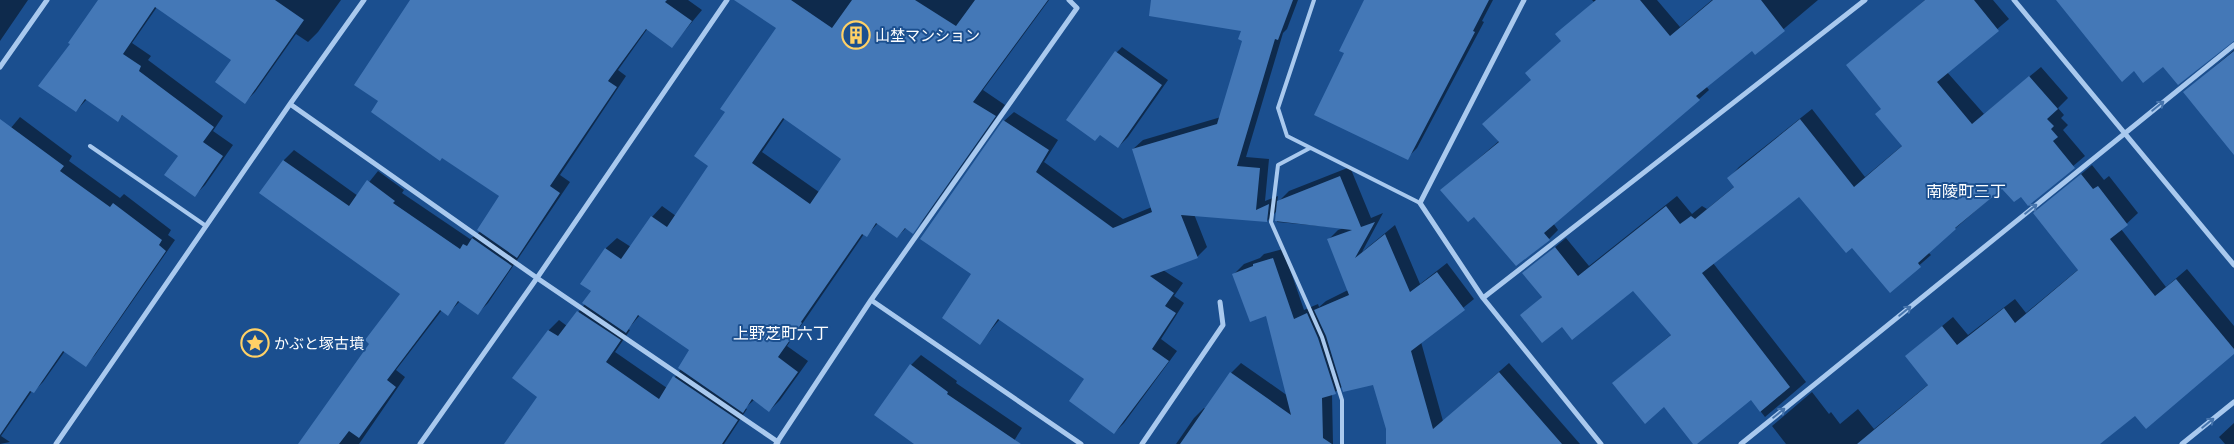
<svg xmlns="http://www.w3.org/2000/svg" width="2234" height="444" viewBox="0 0 2234 444" font-family="'Exo 2','Noto Sans JP',sans-serif">
<rect width="100%" height="100%" fill="#1b4f8f"/>
<path fill="#0007" fill-rule="evenodd" d="M0,0H28L0,41Z
M110,0H341L318,32L308,42L296,34L255,92L245,102L233,59L157,7L132,43L151,56L148,60L223,116L213,131L233,145L205,185L195,195L179,156L123,115L117,120L87,99L76,111Z
M412,0H688L702,10L672,46L648,28L618,70L626,76L560,175L570,182L488,303L478,313L460,301L448,314L442,310L396,370L405,377L359,444H300L371,343L402,294L261,193L284,160L294,150L358,196L378,171L404,190L402,193L470,239L481,231L501,196L380,101Z
M750,0H1049L983,90L1005,105L923,221L912,232L906,228L897,237L878,223L867,235L864,234L787,346L808,361L780,400L769,411L754,400L745,408L747,409L724,444H505L539,397L513,378L549,330L559,320L567,326L585,304L593,291L582,283L606,248L617,238L631,247L652,217L662,206L676,216L710,166L727,112L777,27ZM785,118L843,159L819,192L762,152ZM640,315L691,350L681,369L667,388L615,352L630,330L628,329Z
M1176,0H1298L1287,29L1283,33L1246,157L1269,159L1265,201L1278,196L1277,203L1289,191L1350,167L1371,218L1383,213L1362,252L1395,225L1420,284L1447,263L1474,299L1421,342L1443,421L1509,363L1580,444H1387V428L1374,383L1343,386L1332,394L1333,444H1176L1194,418L1204,408L1206,409L1231,373L1241,363L1288,396L1267,315L1234,274L1244,264L1260,258L1264,254L1283,249L1304,310L1318,304L1319,307L1326,301L1348,290L1328,240L1338,230L1344,228L1277,222L1278,210L1267,221L1194,214L1207,247L1197,257L1163,270L1183,283L1174,296L1184,303L1161,339L1177,351L1124,423L1114,433L1086,379L1000,319L980,343L973,274L1004,121L1014,112L1058,140L1044,162L1123,219L1152,207L1133,149L1143,140L1221,117L1244,40L1243,30Z
M1366,0H1493L1482,21L1484,22L1417,148L1407,158L1345,53Z
M1592,0H1657L1680,27L1712,0H1818L1755,53L1752,49L1706,86L1709,90L1699,99L1553,223L1558,230L1549,239L1474,215L1442,190L1499,141L1562,41L1557,34L1594,2Z
M1925,0H1993L2009,19L1947,72L1984,114L2041,67L2068,98L2058,108L2064,115L2061,118L2068,125L2063,130L2085,156L2028,204L2021,195L2003,187L1928,252L1931,255L1890,291L1852,246L1799,195L1713,263L1806,382L1765,417L1751,399L1695,444L1664,405L1613,383L1672,334L1633,289L1562,325L1522,315L1543,296L1524,273L1566,238L1589,266L1677,196L1692,214L1702,206L1707,209L1735,186L1729,178L1739,167L1812,109L1865,177L1903,145L1882,108L1848,65Z
M1122,47L1168,80L1128,137L1118,147L1112,57Z
M2234,50V153L2185,92Z
M20,117L72,156L69,161L120,198L124,194L171,230L168,235L175,240L95,355L85,365L65,351L43,382L33,392L32,391L1,436L10,442L0,444V141Z
M2092,165L2104,180L2109,176L2138,213L2121,229L2166,287L2187,269L2234,326V352L2136,414L2098,444H1786L1772,426L1812,392L1829,414L1831,412L1840,424L1858,409L1874,429L1929,384L1906,356L1953,317L1968,335L2015,299L2026,313L2079,269L2035,213Z
M921,355L957,381L956,383L1022,428L1012,444H916L911,365Z
M2234,423V444H2225L2219,437Z"/>
<path fill="#4478b7" fill-rule="evenodd" d="M98,0H275L304,20L245,104L215,82L231,60L155,7L123,54L141,66L139,71L214,127L203,142L223,156L195,197L164,175L178,156L122,115L118,122L85,99L76,112L38,86L70,44L68,43Z
M410,0H667L665,2L692,21L672,48L646,29L608,81L617,87L550,186L560,193L517,258L477,230L499,196L442,158L440,161L371,112L378,101L354,85Z
M734,0H791L832,28L852,0H915L956,26L975,0H1048L973,102L996,116L913,234L905,228L897,238L876,223L867,237L862,234L801,322L802,323L778,357L798,372L769,412L752,399L743,413L678,368L689,350L638,315L626,333L582,303L591,291L580,284L605,248L621,259L651,216L667,227L708,166L694,156L725,112L720,109L776,28ZM783,118L841,159L810,204L752,163Z
M1151,0H1293L1278,40L1275,39L1237,166L1260,168L1256,210L1269,204L1267,222L1181,215L1198,258L1150,276L1174,293L1165,306L1176,313L1152,349L1169,361L1114,434L1069,401L1084,379L998,319L980,345L942,318L971,274L920,239L1003,120L1049,150L1036,172L1113,228L1152,212L1132,149L1217,124L1242,41L1238,39L1241,31L1149,16Z
M1364,0H1489L1473,31L1475,32L1408,160L1314,115L1344,53L1339,51Z
M1596,0H1640L1670,36L1713,0H1761L1785,31L1755,55L1752,51L1696,96L1700,100L1544,233L1550,240L1516,266L1474,217L1468,222L1440,190L1499,142L1482,124L1531,80L1525,73L1561,41L1555,34Z
M1925,0H1974L1999,31L1937,82L1972,124L2029,76L2058,109L2047,119L2054,126L2051,129L2058,137L2053,141L2075,168L2028,206L2021,197L2014,202L2002,189L1955,228L1956,229L1918,263L1921,267L1890,293L1852,248L1846,253L1799,197L1702,273L1790,387L1760,412L1751,400L1697,444H1693L1664,407L1645,424L1612,383L1671,335L1633,291L1572,340L1562,327L1542,343L1520,315L1542,297L1522,273L1555,247L1578,276L1666,206L1680,224L1691,216L1695,219L1734,187L1727,178L1800,119L1854,187L1902,146L1875,114L1881,109L1846,65Z
M2056,0H2234V41L2178,85L2163,67L2143,83L2134,71L2122,82Z
M1115,51L1162,85L1118,148L1100,135L1095,141L1066,120Z
M2234,51V155L2183,92Z
M0,119L64,166L60,171L110,207L113,203L162,240L159,245L166,251L86,367L63,351L34,393L30,391L0,435Z
M283,160L349,206L367,180L395,201L393,203L460,249L463,244L467,246L472,238L512,266L478,315L458,301L448,316L440,310L387,380L396,387L359,438L349,431L339,444H298L369,344L365,340L400,294L259,193Z
M2081,174L2093,189L2098,186L2128,225L2110,239L2155,296L2176,279L2234,349V354L2146,429L2135,416L2100,444H1857L1928,385L1905,356L1942,326L1957,345L2004,308L2015,323L2078,270L2033,213Z
M1340,176L1361,227L1375,222L1355,258L1385,234L1410,292L1437,272L1465,310L1411,351L1433,429L1499,372L1562,444H1386V429L1373,385L1343,392L1326,336L1314,310L1349,295L1327,239L1352,230L1275,221L1277,201Z
M1273,258L1294,319L1307,313L1318,338L1336,394L1322,398L1323,438L1332,444H1180L1230,372L1291,415L1266,316L1250,322L1232,274L1253,266V264Z
M577,311L621,340L606,362L659,399L673,376L738,420L722,444H504L537,397L512,378L548,330L558,336Z
M910,364L948,392L947,394L1021,444H914L874,415Z"/>
<g fill="none" stroke-linecap="round" stroke-linejoin="round">
<path stroke="#a9c9ee" stroke-width="4" d="M1314,0L1278,108L1287,136L1420,203
M90,146L206,226
M1310,148L1278,165L1271,222L1322,337L1342,400V444"/>
<path stroke="#a9c9ee" stroke-width="5" d="M1524,0L1420,203L1483,298L1601,444
M2014,0L2234,265
M0,67L47,0
M290,104L537,278L778,442
M1483,298L1865,0
M871,300L1081,444
M56,444L290,104L364,0
M420,444L537,278L727,0
M776,444L871,300L1077,8L1069,0
M1142,444L1223,325L1220,302
M1741,444L2234,45
M2182,444L2234,402"/>
</g>
<defs><path id="oneway-shaft" d="M-6 0H5M1.5-3L5.5 0L1.5 3" fill="none" stroke-width="1.6" stroke-linecap="round" stroke-linejoin="round" transform="scale(1.25)"/></defs>
<g stroke="#4674ac">
<use href="#oneway-shaft" transform="translate(2158 106) rotate(-39)"/>
<use href="#oneway-shaft" transform="translate(2031 209) rotate(-39)"/>
<use href="#oneway-shaft" transform="translate(1905 311) rotate(-39)"/>
<use href="#oneway-shaft" transform="translate(1779 413) rotate(-39)"/>
<use href="#oneway-shaft" transform="translate(2208 423) rotate(-39)"/>
</g>
<defs>
<g id="building-ring" transform="scale(1.4375)"><circle r="9.5" fill="#1b4f8f" stroke="#ffd166" stroke-width="1.5"/><path d="M-4-6H4V6H1V3H-1V6H-4ZM-2.5-4.3h1.7v1.8h-1.7ZM.8-4.3h1.7v1.8H.8ZM-2.5-1h1.7V.8h-1.7ZM.8-1h1.7V.8H.8Z" fill="#ffd166"/></g>
<g id="sight-ring" transform="scale(1.4375)"><circle r="9.5" fill="#1b4f8f" stroke="#ffd166" stroke-width="1.5"/><path d="M0-6L1.8-2.2L6-1.7L2.9 1.2L3.7 5.4L0 3.3L-3.7 5.4L-2.9 1.2L-6-1.7L-1.8-2.2Z" fill="#ffd166"/></g>
</defs>
<g fill-rule="evenodd">
<use href="#building-ring" x="856" y="35"/>
<use href="#sight-ring" x="255" y="343"/>
</g>
<g text-anchor="middle" dominant-baseline="central" stroke-width="4" stroke-linejoin="round" paint-order="stroke">
<g font-size="15" fill="#fff" stroke="#1b4f8f" text-anchor="start">
<text x="875" y="35">山埜マンション</text>
<text x="274" y="343">かぶと塚古墳</text>
</g>
<g font-size="16" fill="#fff" stroke="#1b4f8f">
<text x="1966" y="190">南陵町三丁</text>
<text x="781" y="332">上野芝町六丁</text>
</g>
</g>
</svg>
